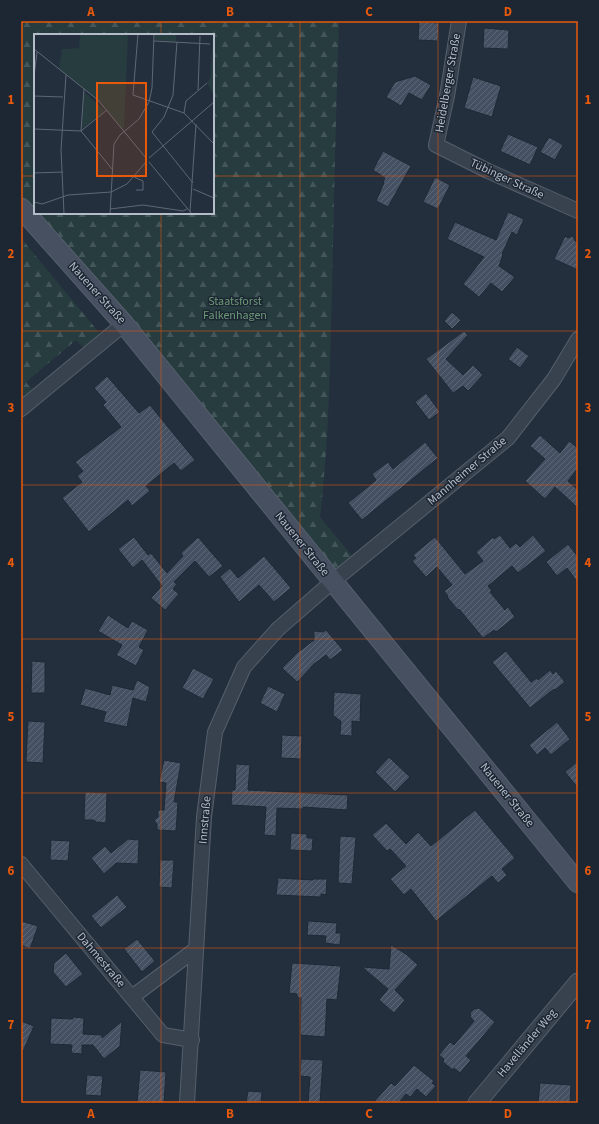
<svg xmlns="http://www.w3.org/2000/svg" width="599" height="1124" viewBox="0 0 599 1124" font-family="'Source Sans 3',sans-serif">
<defs>
<pattern id="forest-firs" width="22" height="20" patternUnits="userSpaceOnUse"><rect width="22" height="20" fill="#263c3f"/><path d="M5 1l3.5 6h-7zM16 11l3.5 6h-7z" fill="#435659"/></pattern>
<pattern id="building-hatch" width="6" height="6" patternUnits="userSpaceOnUse"><rect width="6" height="6" fill="#455162"/><path d="M-1 1l2-2M0 6l6-6M5 7l2-2" fill="none" stroke="#5d6877"/></pattern>
</defs>
<rect width="100%" height="100%" fill="#242f3e"/>
<path fill="url(#forest-firs)" fill-rule="evenodd" d="M21,21H339C336,110 334,198 332,287C330,364 329,441 320,517L357,562L332,582L21,208ZM35,35H213V213H35Z
M21,238L101,335L85,349L76,340L26,382L33,391L21,400Z"/>
<path fill="url(#building-hatch)" stroke="#1f2835" d="M419,22L439,23L438,41L418,40Z
M484,28L509,30L508,49L483,48Z
M415,76L431,85L422,100L409,93L401,106L386,97L395,82Z
M473,77L501,86L492,117L464,108Z
M508,134L538,147L530,165L500,151Z
M549,137L563,145L555,160L540,152Z
M383,151L411,166L388,207L376,201L384,183L383,182L385,178L373,170Z
M435,177L450,185L438,209L423,202Z
M508,212L524,219L517,235L512,232L502,254L503,255L499,266L515,277L502,292L491,283L479,297L463,284L484,257L447,239L455,222L496,240Z
M565,236L568,238L573,236L575,241L578,242V270L554,259Z
M452,312L461,320L452,329L444,321Z
M464,331L468,335L446,359L463,375L473,365L483,375L468,391L463,386L453,393L426,359Z
M517,347L529,356L520,368L508,359Z
M107,376L139,413L150,405L195,460L181,471L174,463L146,486L150,491L132,506L128,500L89,532L62,498L82,482L77,476L83,471L75,462L121,427L103,405L106,402L94,388Z
M426,393L440,412L429,420L415,402Z
M540,435L560,453L569,441L578,448V468L568,481L578,490V508L555,487L545,499L525,481L545,459L530,446Z
M425,442L438,458L362,520L348,503L376,480L372,474L388,462L393,469Z
M500,535L510,548L516,543L520,547L533,535L546,551L518,573L512,566L488,586L492,591L490,592L505,610L508,607L515,617L496,632L494,630L483,638L459,609L458,610L447,597L448,596L444,591L452,585L437,567L426,577L412,561L416,558L413,555L435,537L465,574L483,561L476,552L493,537L494,539Z
M134,537L148,555L151,553L167,573L183,556L181,553L198,537L223,566L209,577L195,561L174,582L177,584L173,589L179,594L165,610L151,598L162,586L142,560L133,568L118,549Z
M568,544L578,557V583L567,568L557,576L546,562Z
M264,556L291,588L274,602L259,585L239,602L220,577L230,568L238,578Z
M108,615L128,628L132,621L148,630L139,647L144,650L136,666L116,655L122,645L98,631Z
M326,630L343,650L330,660L326,655L314,664L297,682L282,668L300,650H301L314,640V631L323,632Z
M506,651L531,682L537,678L538,680L550,670L553,674L556,671L565,682L555,690L554,689L530,708L492,662Z
M32,661L45,662V693H31Z
M193,668L214,679L203,699L182,688Z
M137,680L150,687L146,702L133,698L127,727L103,722L106,712L80,705L85,688L110,695L112,685L133,690Z
M268,686L285,694L277,712L260,703Z
M334,692L361,694L360,722L352,721V736L340,735L341,721L339,720L333,715Z
M28,721L45,722L43,763L26,762Z
M557,722L570,739L551,755L545,748L537,755L529,745Z
M282,735L302,736L301,759L281,758Z
M389,757L410,777L395,792L375,772Z
M164,760L181,763L174,802H178L176,831L157,830V824L154,820L158,817V810H164L166,783L159,782Z
M578,761V788L565,772Z
M236,764L250,765L248,790L348,795L347,810L303,807V809L277,808L276,836L264,835L266,807L231,805L232,790H235Z
M85,792L107,793L106,823L96,822L94,820H84Z
M475,810L515,858L502,869L507,875L498,883L492,876L436,921L411,889L404,895L390,879L406,866L390,849L387,851L372,835L386,823L406,844L418,832L431,846Z
M291,833L307,834V838H313L312,851L290,850Z
M340,836L356,837L352,884L338,883Z
M128,839L139,840L138,864L116,863L104,874L91,858L105,846L111,853Z
M51,840L70,841L68,861L50,860Z
M160,860H174L172,888L159,887Z
M278,878L313,880V879H327L326,895L321,894V897L276,895Z
M117,895L127,907L101,928L91,916Z
M21,921L38,926L30,949L21,945Z
M308,921L337,923L336,933H341L340,945L325,943L326,936L307,935Z
M137,939L155,961L142,972L124,949Z
M391,945L406,954L418,965L395,990L405,1000L394,1013L379,1000L388,989L362,967L389,969Z
M66,953L83,974L66,987L53,972L54,963Z
M292,963L341,966L337,1000L327,999L325,1037L300,1035L301,998L297,997V994L289,993Z
M479,1008L495,1022L466,1056L471,1060L460,1073L454,1068L453,1070L443,1062L444,1059L439,1055L450,1042L454,1045L474,1021L471,1018L470,1013L474,1009Z
M73,1017L84,1018L83,1034L102,1035V1038L122,1021L120,1046L104,1059L93,1045H82V1054L71,1053L72,1045L50,1044L51,1018L73,1019Z
M21,1021L34,1026L21,1056Z
M301,1059L323,1060L320,1103H308L310,1077L300,1076Z
M414,1065L434,1081L432,1083L436,1086L426,1097L417,1089L410,1097L406,1094L398,1103H373L391,1083L395,1086Z
M140,1070L166,1072L164,1103H137Z
M87,1075L103,1076L101,1096L85,1095Z
M540,1083L571,1085L570,1103H538Z
M248,1091L262,1092L261,1103H246Z"/>
<g fill="none" stroke-linecap="round" stroke-linejoin="round">
<g stroke="#565f6c" stroke-width="16">
<path id="minor" d="M459,21L447,96L436,145L488,171L578,211
M21,409L124,324
M21,864L163,1035L192,1040
M132,997L196,949
M187,1103L204,817L215,732L244,667L278,629L332,582L508,438L554,379L578,339"/>
</g>
<g stroke="#565f6c" stroke-width="19">
<path id="tertiary" d="M477,1103L578,982"/>
</g>
<g stroke="#565f6c" stroke-width="21">
<path id="secondary" d="M21,208L124,324L578,883"/>
</g>
<use href="#minor" stroke="#38414e" stroke-width="14"/>
<use href="#tertiary" stroke="#38414e" stroke-width="17"/>
<use href="#secondary" stroke="#465061" stroke-width="19"/>
</g>
<path fill="none" stroke="#e8590c" stroke-width="1" stroke-opacity="0.55" d="M161,21V35M300,21V1103M438,21V1103M21,176H35M213,176H578M161,213V1103M21,331H578M21,485H578M21,639H578M21,793H578M21,948H578"/>
<g text-anchor="middle" dominant-baseline="central" stroke-width="3" stroke-linejoin="round" paint-order="stroke">
<g font-size="12" fill="#b4bcc9" stroke="#1d2633">
<text transform="translate(448 83) rotate(-80)">Heidelberger Straße</text>
<text transform="translate(507 179) rotate(25)">Tübinger Straße</text>
<text transform="translate(97 293) rotate(48)">Nauener Straße</text>
<text transform="translate(467 471) rotate(-40)">Mannheimer Straße</text>
<text transform="translate(302 544) rotate(51)">Nauener Straße</text>
<text transform="translate(507 795) rotate(51)">Nauener Straße</text>
<text transform="translate(205 820) rotate(-85)">Innstraße</text>
<text transform="translate(101 960) rotate(50)">Dahmestraße</text>
<text transform="translate(527 1043) rotate(-50)">Havelländer Weg</text>
</g>
<g font-size="12" fill="#6b9a76" stroke="#1d2633">
<text x="235" y="301">Staatsforst<tspan x="235" dy="14">Falkenhagen</tspan></text>
</g>
</g>
<g transform="translate(34 34)">
<rect width="180" height="180" fill="#242f3e"/>
<path d="M46,0H94L90,97L64,66L25,35L28,15L45,14ZM121,0H180V62L173,48L176,45L179,1H142V8L121,6ZM49,57L71,77L48,95Z" fill="#263c3f"/>
<path fill="none" stroke="#5e6776" stroke-width="1" d="M104,0L99,61L150,79L180,110M120,7L176,10M143,8L139,61L130,83L118,98L159,149M0,15L64,66L112,124M0,42L3,18M50,55L47,97L73,76M164,56L166,2M0,62L29,63M150,79L152,67L173,49M0,95L47,97L78,135M115,124L180,68M115,128L158,180M0,139L29,138M100,143L109,147V156H102M159,155L180,164M0,168L8,170L34,161L77,158L93,150L112,128M76,175L109,171L149,177L153,175M156,178L162,90M30,180L27,116L32,41M76,180L80,110L86,101L105,85L115,68L118,54L120,0"/>
<path fill="#e8590c" fill-opacity="0.15" stroke="#e8590c" stroke-width="2" d="M63,49H112V142H63Z"/>
<rect width="180" height="180" fill="none" stroke="#b4bcc9" stroke-width="2"/>
</g>
<rect width="599" height="1124" fill="none" stroke="#1d2633" stroke-width="44"/>
<rect x="22" y="22" width="555" height="1080" fill="none" stroke="#e8590c" stroke-width="1.5"/>
<g font-size="13" text-anchor="middle" font-weight="bold" fill="#e8590c">
<text x="91" y="16">A</text>
<text x="230" y="16">B</text>
<text x="369" y="16">C</text>
<text x="508" y="16">D</text>
<text x="11" y="104">1</text>
<text x="588" y="104">1</text>
<text x="11" y="258">2</text>
<text x="588" y="258">2</text>
<text x="11" y="412">3</text>
<text x="588" y="412">3</text>
<text x="11" y="567">4</text>
<text x="588" y="567">4</text>
<text x="11" y="721">5</text>
<text x="588" y="721">5</text>
<text x="11" y="875">6</text>
<text x="588" y="875">6</text>
<text x="11" y="1029">7</text>
<text x="588" y="1029">7</text>
<text x="91" y="1118">A</text>
<text x="230" y="1118">B</text>
<text x="369" y="1118">C</text>
<text x="508" y="1118">D</text>
</g>
</svg>
